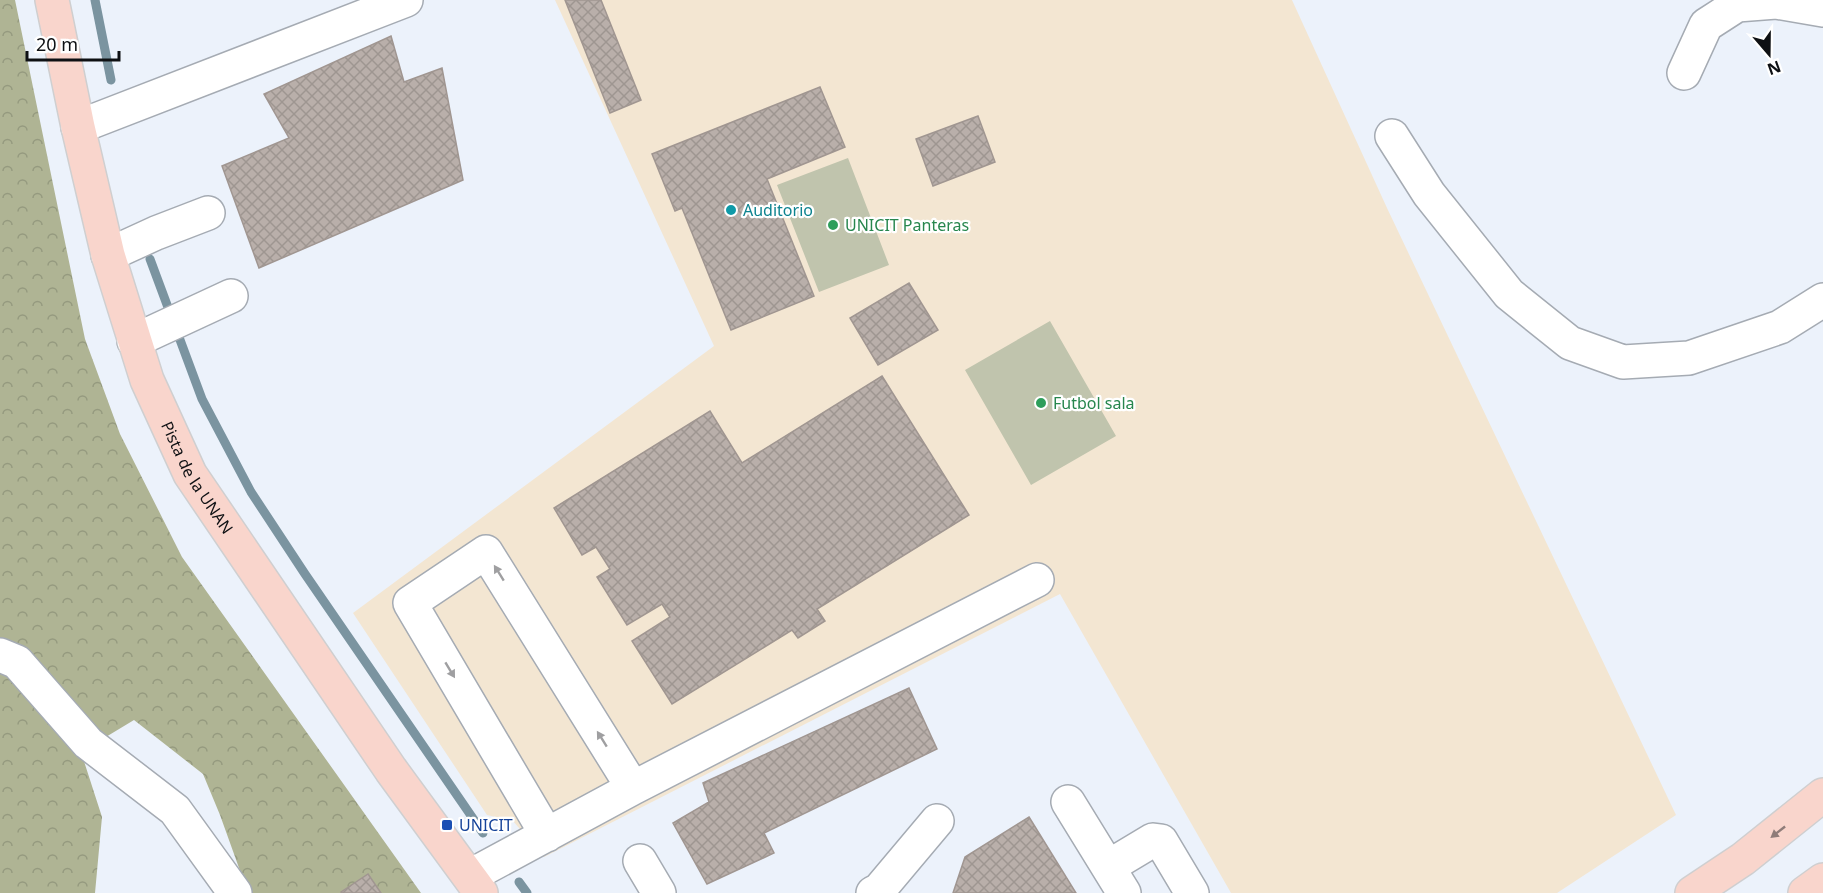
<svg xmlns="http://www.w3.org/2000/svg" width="1823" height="893" viewBox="0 0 1823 893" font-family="'Noto Sans',sans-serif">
<defs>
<pattern id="forest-crowns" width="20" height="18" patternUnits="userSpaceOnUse" patternTransform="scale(1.5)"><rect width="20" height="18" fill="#afb494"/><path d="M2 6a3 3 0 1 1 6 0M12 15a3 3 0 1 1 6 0" fill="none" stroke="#959a7f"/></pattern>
<pattern id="building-cross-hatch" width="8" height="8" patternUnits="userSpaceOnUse" patternTransform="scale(1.5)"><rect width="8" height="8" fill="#b9afaa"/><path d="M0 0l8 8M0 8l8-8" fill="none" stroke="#9e9691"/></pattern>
</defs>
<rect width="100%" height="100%" fill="#ecf2fb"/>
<path fill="#f3e6d2" d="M555,0H1292L1387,208L1676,815L1557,893H1231L1060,594L544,857L513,821L487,815L353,613L714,346Z"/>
<path fill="#c0c4ad" d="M848,158L889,265L819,292L777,185Z
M1050,321L1116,436L1031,485L965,370Z"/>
<path fill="url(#forest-crowns)" d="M0,0H15L85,339L120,434L182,557L421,893H248L220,815L203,774L134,720L81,752L102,817L95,893H0Z"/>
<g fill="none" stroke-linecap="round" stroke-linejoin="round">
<path stroke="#7b94a0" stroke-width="9" d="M95,0L111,80
M150,259L202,399L251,492L305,574L483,833
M519,882L527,893"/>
</g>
<path fill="url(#building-cross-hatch)" stroke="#a09691" stroke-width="1.5" d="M565,0H601L641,100L610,113Z
M391,36L404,82L442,68L463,180L259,268L222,166L289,138L264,94Z
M820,87L845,147L767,179L814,296L731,330L682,208L675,211L652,154Z
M978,116L995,162L933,186L916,139Z
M909,283L938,330L878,365L850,318Z
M882,376L969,515L817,609L825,621L798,638L792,630L672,704L632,641L670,617L662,604L627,625L597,577L610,569L596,547L582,555L554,508L710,411L742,463Z
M909,688L937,749L764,833L774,853L707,884L673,823L709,802L703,783Z
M1029,817L1076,893H953L965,857Z
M368,874L381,893H342L341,892Z"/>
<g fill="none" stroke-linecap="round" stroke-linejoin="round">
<g stroke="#a5abb3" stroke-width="36">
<path id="minor" d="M1684,73L1706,25L1737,5L1776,2L1823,10
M78,127L406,0
M1392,136L1429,194L1509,294L1570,343L1623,362L1689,358L1780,327L1823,300
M108,255L156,233L208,213
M134,341L231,296
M0,655L17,662L88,743L175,810L235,893
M1068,802L1124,893
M547,835L410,603L486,552L633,788
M640,861L659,893
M1108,867L1153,840L1161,841L1192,893
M470,876L633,788L1037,580
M873,893L879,890L937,821"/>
</g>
<g stroke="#cfcfd0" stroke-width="36">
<g id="major">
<path id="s1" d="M52,0L78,127L108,255L147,380L190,474L391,770L481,893"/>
<path d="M1692,893L1743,859L1823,795"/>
<path d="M1805,893L1823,880"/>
</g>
</g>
<use href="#minor" stroke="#fff" stroke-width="33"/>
<use href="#major" stroke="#f9d5cc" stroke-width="33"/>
</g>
<defs><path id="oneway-solid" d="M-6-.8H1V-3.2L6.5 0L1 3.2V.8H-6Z" transform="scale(1.5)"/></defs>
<g fill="#9f9fa1">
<use href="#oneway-solid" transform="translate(499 573) rotate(-122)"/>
<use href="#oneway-solid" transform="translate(450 670) rotate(59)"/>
<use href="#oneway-solid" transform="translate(602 739) rotate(-122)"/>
</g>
<use fill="#8f7c79" href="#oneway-solid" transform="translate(1778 832) rotate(142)"/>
<circle fill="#0f9aa8" stroke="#fff" stroke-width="2" cx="731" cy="210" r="6"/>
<g fill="#2e9e5b" stroke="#fff" stroke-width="2">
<circle cx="833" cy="225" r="6"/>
<circle cx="1041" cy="403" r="6"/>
</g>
<rect fill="#1a4fb4" stroke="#fff" stroke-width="2" x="441" y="819" width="12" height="12" rx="3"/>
<g text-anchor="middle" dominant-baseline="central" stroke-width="4.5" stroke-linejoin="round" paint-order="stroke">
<g font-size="16" fill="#0d838f" stroke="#fff" text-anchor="start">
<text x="743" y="210">Auditorio</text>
</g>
<g font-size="16" fill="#27864d" stroke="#fff" text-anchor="start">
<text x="845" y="225">UNICIT Panteras</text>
<text x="1053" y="403">Futbol sala</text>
</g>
<g font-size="16" fill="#0e1013" stroke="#fff">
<text stroke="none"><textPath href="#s1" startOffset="502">Pista de la UNAN</textPath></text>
</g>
<g font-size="16" fill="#164399" stroke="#fff" text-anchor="start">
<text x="459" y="825">UNICIT</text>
</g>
</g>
<g transform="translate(1769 54) rotate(160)" stroke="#ffffff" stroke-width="4.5" paint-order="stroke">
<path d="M0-4.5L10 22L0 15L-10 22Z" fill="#0e1013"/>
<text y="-9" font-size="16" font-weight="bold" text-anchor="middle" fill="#0e1013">N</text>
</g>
<path d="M27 51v9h92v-9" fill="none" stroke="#0e1013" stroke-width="3"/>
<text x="36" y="51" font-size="18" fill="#0e1013" stroke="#ffffff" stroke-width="4.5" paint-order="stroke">20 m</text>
</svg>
